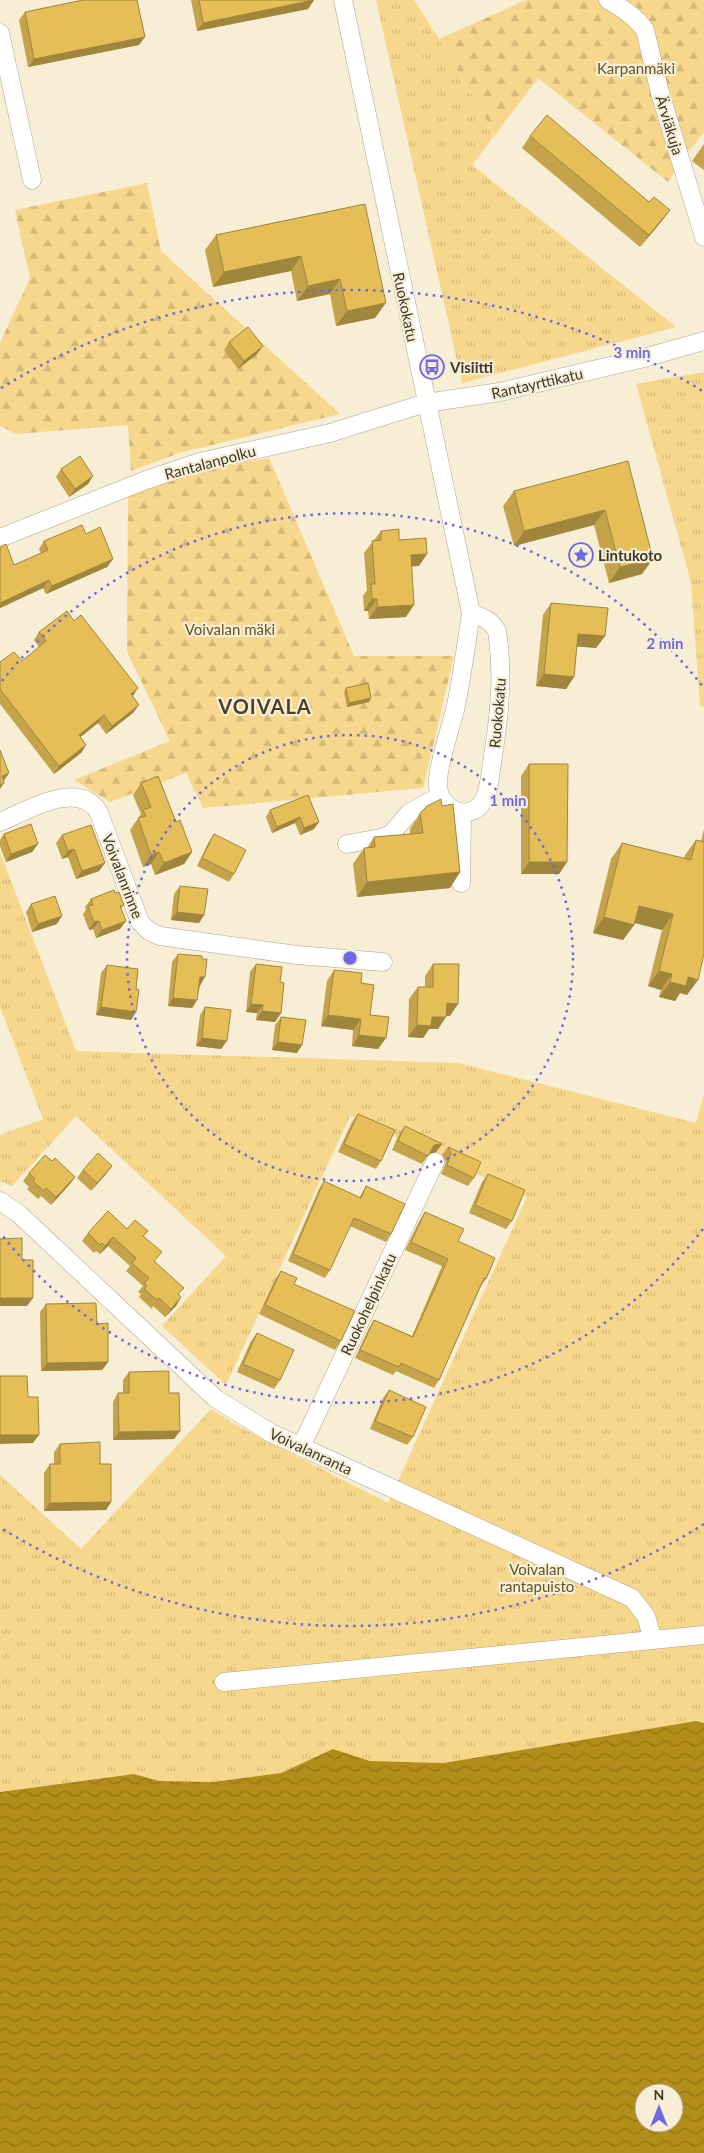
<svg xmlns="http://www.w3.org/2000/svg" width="704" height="2153" viewBox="0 0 704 2153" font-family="Lato,sans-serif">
<defs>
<pattern id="forest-firs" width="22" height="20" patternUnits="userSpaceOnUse" patternTransform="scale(1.25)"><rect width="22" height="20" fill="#f6d78c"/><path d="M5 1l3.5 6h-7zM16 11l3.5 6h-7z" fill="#d4b979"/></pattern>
<pattern id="park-tufts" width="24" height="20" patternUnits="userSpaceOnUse" patternTransform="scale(1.25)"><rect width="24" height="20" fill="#f6d78c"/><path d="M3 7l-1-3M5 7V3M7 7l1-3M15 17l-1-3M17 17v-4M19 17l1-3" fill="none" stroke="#d4b979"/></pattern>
<pattern id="water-waves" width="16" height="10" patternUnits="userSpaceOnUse" patternTransform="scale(1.25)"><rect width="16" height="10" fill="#b38d19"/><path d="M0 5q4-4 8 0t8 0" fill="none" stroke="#937417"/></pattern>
</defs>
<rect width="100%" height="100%" fill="#f8eed5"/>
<path fill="url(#forest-firs)" d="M526,0H704V132L685,156L668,182L538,78L495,135L439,39Z
M147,183L161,251L340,414L179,453L131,471L128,425L16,434L0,426V343L30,278L15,210Z
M269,458L354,656H454L423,788L203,808L186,773L110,802L74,780L170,741L127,652L128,495L178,477L224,466Z"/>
<path fill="url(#park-tufts)" d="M376,0H414L439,39L495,135L472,165L676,327L462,383Z
M704,372V707L700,706L691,582L636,384Z
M0,852L76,1051L458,1063L696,1123L704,1094V1723L696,1721L443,1763L370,1761L333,1749L281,1773L213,1782L159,1781L134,1774L0,1792V1475L81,1549L211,1409L238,1426L388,1503L527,1197L350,1116L226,1385L162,1326L226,1256L76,1116L12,1186L0,1181V1135L43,1119L0,1007Z"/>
<path fill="url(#water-waves)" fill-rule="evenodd" d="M696,1721L704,1723V2153H0V1792L134,1774L159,1781L213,1782L281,1773L333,1749L370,1761L443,1763ZM644,2093H674V2123H644Z"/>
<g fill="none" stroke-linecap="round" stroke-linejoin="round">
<g stroke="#aea48d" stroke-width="19">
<path id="minor" d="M343,0L471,613C466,645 462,678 455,710C450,730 436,770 438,787C439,796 444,804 452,809C462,815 475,813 482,803C489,793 490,775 492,763C499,719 504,676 497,631C491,620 482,617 471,613
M608,0C622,8 635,16 645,30L660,93L704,237
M0,33L32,180
M0,538L146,480L200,462L330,433L426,403L500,392L640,359L704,341
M0,822C27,811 80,778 99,813L140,922L149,931L160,936L297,955L383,962
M347,844L381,838L391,834L409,813L440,796
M461,883L462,813
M0,1201L19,1214L215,1398L271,1433L632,1598L646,1616L653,1640
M301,1447L435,1162
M224,1682L704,1635"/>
</g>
<use href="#minor" stroke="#fff" stroke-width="18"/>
</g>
<path fill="#c5a34b" d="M191,0H314L308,9L197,31Z
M25,12L139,45L28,67L19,20Z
M530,136L649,202L670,210L661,222L640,247L522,148Z
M704,144V170L692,161Z
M365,204L375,318L336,326L330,294L297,301L291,271L213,287L205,250L216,235Z
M229,342L257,354L238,369L224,350Z
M628,461L642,574L609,583L594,525L514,546L503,506L514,491Z
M61,469L93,476L88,484L69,497L56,477Z
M381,531L399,540L419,566H412L406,617L369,619L368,611H364L363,596L367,590L364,553Z
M86,534L113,559L107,567L46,594L43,588L0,608V547L14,565L41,553L39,549L44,541Z
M551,603L605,636L596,648L577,646L574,677L566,689L536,686L543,615Z
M39,632L133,697V713L106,734L98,723L80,737L86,745L81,753L54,774L0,704V662L22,661L39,647L34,640Z
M346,688L369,702L347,707L344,692Z
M529,764L567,862L559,874H521V776Z
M141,783L176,822L192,852L184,864L155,875L151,864L143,867L130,830L141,814L133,795Z
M308,795L314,829L300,835L295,823L272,833L266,817L270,810Z
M442,806L460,872L450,888L357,897L353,864L364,848H367L374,837L410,834V829L420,813Z
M704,829V954L687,995L680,993L675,1001L659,997L661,990L648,986L662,930L634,923V925L623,940L593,933L611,859L622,843L684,859L685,855L696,840L701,841Z
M4,834L38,844L32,852L6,862L0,846V840Z
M214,834L234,874L229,882L197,866L208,843Z
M62,835L105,863L99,871L76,879L68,857L62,859L56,843Z
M180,886L204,915L199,923L171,920L174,894Z
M115,893L124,905L121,908L120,929L96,938L93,929L89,930L83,914L86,910L85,907L91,899Z
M31,904L57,924L32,932L26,912Z
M178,954L200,986L197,1000L192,1008L168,1006L172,962Z
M256,964L280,982L281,1013L275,1022L256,1020L257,1013L246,1012L250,972Z
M433,964L450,1016H446L438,1029H429L423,1038L408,1037L409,999L418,987H425V976Z
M107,965L136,989L131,1020L96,1015L101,973Z
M334,970L361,983L370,1015L386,1038L378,1049L352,1046L353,1030L321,1026L327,981Z
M205,1007L221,1049L196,1046L200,1015Z
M281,1017L302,1045L297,1053L272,1050L275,1025Z
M358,1114L381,1161L376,1169L338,1152L352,1122Z
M405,1126L442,1144L436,1152L430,1153L422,1164L392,1150L399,1134Z
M448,1147L474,1178L468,1186L441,1174L446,1162L442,1155Z
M52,1161L75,1177L69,1185L51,1205L41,1196L38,1199L27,1189L29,1187L23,1181L29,1173Z
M112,1166L106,1174L91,1191L77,1178L83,1170Z
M488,1174L512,1221L506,1229L469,1213L482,1182Z
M324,1181L359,1198L366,1186L391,1234L386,1242L350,1226L330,1270L325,1278L288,1261L319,1189Z
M425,1212L458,1241L486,1279L481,1286L439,1380L434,1388L396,1371L393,1375L355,1358L369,1328L374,1320L412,1336L442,1266L405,1250L420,1220Z
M127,1229L144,1236L155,1261L181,1297L176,1306L165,1317L153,1306L152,1309L139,1297L141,1294L138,1292L143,1286L126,1271L130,1266L108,1246L100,1254L96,1251L94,1253L82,1241L88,1233Z
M281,1271L294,1284L341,1341L335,1350L259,1314L275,1279Z
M46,1304L97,1324L108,1362L102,1370L41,1371L40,1312Z
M257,1333L280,1380L274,1389L237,1372L251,1341Z
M129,1372L169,1393L180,1431L174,1439L113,1440V1402L118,1393H123V1380Z
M389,1390L413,1437L407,1445L370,1429L383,1398Z
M60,1444L100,1464L111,1502L106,1510L44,1511V1473L50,1464H54V1452Z"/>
<path fill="#a0853d" d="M314,0L308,9L197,31L203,23Z
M145,37L139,45L28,67L34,59Z
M670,210L661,222L640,247L649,235Z
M301,256L291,271L213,287L224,272Z
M340,279L330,294L297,301L308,286Z
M386,303L375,318L336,326L347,311Z
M263,346L257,354L238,369L244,361Z
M93,476L88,484L69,497L75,489Z
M605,510L594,525L514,546L524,531Z
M427,554L419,566L402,567L411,555Z
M113,559L107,567L46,594L52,586Z
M653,559L642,574L609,583L620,567Z
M49,580L43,588L0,608V603Z
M372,599H377L368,611H364Z
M414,605L406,617L369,619L377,607Z
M578,634L605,636L596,648L570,646Z
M544,674L574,677L566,689L536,686Z
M138,688L133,696L131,694Z
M371,698L369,702L347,707L349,703Z
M139,705L133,713L106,734L112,726Z
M104,715L98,723L73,743L79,735Z
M86,745L81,753L54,774L59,766Z
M9,773L3,782L2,776Z
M4,783L0,789V785Z
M300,817L295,823L272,833L277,827Z
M319,822L314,829L300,835L304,828Z
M38,844L32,852L6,862L11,854Z
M74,849L68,857L62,859L68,851Z
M159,852L151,864L143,867L151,855Z
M192,852L184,864L155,875L164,863Z
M529,862H567L559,874H521Z
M105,863L99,871L76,879L82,871Z
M460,872L450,888L357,897L367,882Z
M639,906L673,914L662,930L628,921Z
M177,912L204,915L199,923L171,920Z
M62,916L57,924L32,932L38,924Z
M604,917L634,925L623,940L593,933Z
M99,921L93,929L89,930L94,922Z
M126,921L120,929L96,938L102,930Z
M659,971L672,974L661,990L648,986Z
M200,977H205L200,986L194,985Z
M688,977L698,980L687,995L680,993L675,1001L659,997L670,982Z
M173,998L197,1000L192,1008L168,1006Z
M447,1003L458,1004L450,1016L438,1015Z
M251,1004L263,1005L257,1013L246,1012Z
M101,1007L136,1012L131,1020L96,1015Z
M262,1011L281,1013L275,1022L256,1020Z
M328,1015L361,1019L353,1030L321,1026Z
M432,1017H446L438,1029H429L423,1038L408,1037L417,1025Z
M359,1035L386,1038L378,1049L352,1046Z
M202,1038L227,1041L221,1049L196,1046Z
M278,1042L302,1045L297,1053L272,1050Z
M442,1144L436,1152L429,1154L434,1145Z
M112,1166L106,1174L91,1191L97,1183Z
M75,1177L69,1185L51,1205L56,1197Z
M113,1237L108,1246L100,1254L105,1246Z
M181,1297L176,1306L165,1317L171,1309Z
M0,1298H33L27,1306H0Z
M108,1362L102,1370L41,1371L47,1363Z
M180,1431L174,1439L113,1440L119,1432Z
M0,1435H39L33,1443L0,1444Z
M111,1502L106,1510L44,1511L50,1503Z"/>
<path fill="#e5be57" stroke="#a0853d" d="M83,0H137L145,37L34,59L25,12Z
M199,0H314L203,23Z
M547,115L649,202L654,197L670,210L649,235L530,136Z
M365,204L386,303L347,311L340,279L308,286L301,256L224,272L216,235Z
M248,327L263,346L244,361L229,342Z
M80,456L93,476L75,489L61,469Z
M628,461L653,559L620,567L605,510L524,531L514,491Z
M82,525L86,534L100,527L113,559L52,586L49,580L0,603V547L6,544L14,565L48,550L44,541Z
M399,529V540L426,538L427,554L411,555L414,605L377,607V599H372L371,584H375L372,541L381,540V531Z
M551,603L608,608L605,636L578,634L574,677L544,674Z
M67,611L74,621L81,615L138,688L131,694L139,705L112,726L104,715L79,735L86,745L59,766L0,689V662L14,652L22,661L46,641L39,632Z
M368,683L371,698L349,703L346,688Z
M0,750L9,773L2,776L4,783L0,785Z
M529,764H568L567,862H529Z
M158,776L176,822L180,820L192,852L164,863L159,852L151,855L138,818L146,816L143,810L151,807L141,783Z
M308,795L319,822L304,828L300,817L277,827L270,810Z
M441,799L442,806L453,804L460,872L367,882L364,848L375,847L374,837L423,833L420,813L427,806Z
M31,824L38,844L11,854L4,834Z
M91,825L105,863L82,871L74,849L68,851L62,835Z
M214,834L246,850L234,874L202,858Z
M696,840L704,842V954L698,980L688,977L686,986L670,982L672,974L659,971L673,914L639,906L634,925L604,917L622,843L691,860Z
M180,886L208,889L204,915L177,912Z
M114,890L115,893L119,892L124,905L120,906L126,921L102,930L99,921L94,922L88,906L93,905L91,899Z
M55,896L62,916L38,924L31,904Z
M178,954L202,956V959H207L205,977H200L197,1000L173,998Z
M256,964L282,967L280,982L284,983L281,1013L262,1011L263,1005L251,1004Z
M433,964H459L458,1004L447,1003L446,1017H432L431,1026L417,1025L418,987H433Z
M107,965L138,969L136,989L139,990L136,1012L101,1007Z
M334,970L362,973L361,983L374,985L370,1015L389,1017L386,1038L359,1035L361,1019L328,1015Z
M205,1007L231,1010L227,1041L202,1038Z
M281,1017L306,1020L302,1045L278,1042Z
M358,1114L395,1130L381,1161L344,1144Z
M405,1126L442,1144L434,1145L428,1156L398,1141Z
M448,1147L481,1162L474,1178L447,1165L451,1153Z
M98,1153L112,1166L97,1183L83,1170Z
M45,1155L52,1161L55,1158L75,1177L56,1197L46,1188L44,1191L33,1181L35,1179L29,1173Z
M488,1174L525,1190L512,1221L475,1205Z
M324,1181L361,1198L366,1186L405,1204L391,1234L354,1218L330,1270L293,1254Z
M108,1211L127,1229L135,1220L148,1231L143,1236L162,1252L154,1261L184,1288L178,1294L181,1297L171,1309L159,1298L157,1300L144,1289L147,1286L144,1284L149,1278L132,1263L136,1258L113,1237L105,1246L102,1243L100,1245L88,1233Z
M425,1212L464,1229L458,1241L495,1258L486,1279L484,1278L439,1380L401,1363L399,1367L360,1350L374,1320L413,1337L448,1259L411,1242Z
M22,1238V1260H33V1298H0V1239Z
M281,1271L297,1278L294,1284L355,1311L341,1341L265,1305Z
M96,1303L97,1324L108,1323V1362L47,1363L46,1304Z
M257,1333L294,1350L280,1380L243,1364Z
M169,1371V1393H179L180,1431L119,1432L118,1393H129V1372Z
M0,1376H27L28,1397H38L39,1435H0Z
M389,1390L426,1407L413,1437L375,1421Z
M100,1442V1464H111V1502L50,1503V1464H60V1444Z"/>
<g fill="none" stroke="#6d69e4" stroke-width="2.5" stroke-dasharray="2.5 5">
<circle cx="350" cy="958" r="223"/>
<path d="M703 1229A445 445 0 0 1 2 1235M2 681A445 445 0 0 1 703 687"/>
<path d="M704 1524A668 668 0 0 1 1 1528M1 388A668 668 0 0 1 704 392"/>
</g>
<defs>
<g id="bus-ring" transform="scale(1.25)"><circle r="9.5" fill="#f8eed5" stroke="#6d69e4" stroke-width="1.5"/><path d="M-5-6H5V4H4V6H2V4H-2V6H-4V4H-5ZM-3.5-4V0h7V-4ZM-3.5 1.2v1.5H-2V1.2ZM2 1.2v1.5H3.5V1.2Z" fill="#6d69e4"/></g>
<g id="sight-ring" transform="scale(1.25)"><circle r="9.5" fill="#f8eed5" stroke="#6d69e4" stroke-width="1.5"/><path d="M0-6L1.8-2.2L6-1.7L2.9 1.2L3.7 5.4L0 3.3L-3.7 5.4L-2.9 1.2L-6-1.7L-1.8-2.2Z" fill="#6d69e4"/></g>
</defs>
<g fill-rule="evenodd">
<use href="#bus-ring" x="432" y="367"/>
<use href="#sight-ring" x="581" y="555"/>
</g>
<g text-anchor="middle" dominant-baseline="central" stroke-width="4.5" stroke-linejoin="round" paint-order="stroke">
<g font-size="15" fill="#645429" stroke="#f8eed5">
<text x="636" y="68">Karpanmäki</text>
<text x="230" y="629">Voivalan mäki</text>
<text x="537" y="1569">Voivalan<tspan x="537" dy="17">rantapuisto</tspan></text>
</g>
<g font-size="15" fill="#3c382e" stroke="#f8eed5">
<text transform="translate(670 125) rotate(73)">Ärviäkuja</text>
<text transform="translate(406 307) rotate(78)">Ruokokatu</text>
<text transform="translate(537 383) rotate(-13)">Rantayrttikatu</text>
<text transform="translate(210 462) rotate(-15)">Rantalanpolku</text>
<text transform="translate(497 713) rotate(-85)">Ruokokatu</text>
<text transform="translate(123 876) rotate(69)">Voivalanrinne</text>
<text transform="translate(368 1304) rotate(-65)">Ruokohelpinkatu</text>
<text transform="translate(311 1451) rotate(25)">Voivalanranta</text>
</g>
<g font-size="15" font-weight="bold" fill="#3c382e" stroke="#f8eed5" text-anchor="start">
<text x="450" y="367">Visiitti</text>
<text x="598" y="555">Lintukoto</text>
</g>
<g font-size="20" font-weight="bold" letter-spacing="1" fill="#4a412c" stroke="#f8eed5">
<text x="265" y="706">VOIVALA</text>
</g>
</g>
<circle cx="350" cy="958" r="8" fill="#6d69e4" stroke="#f8eed5" stroke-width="2.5"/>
<g font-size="15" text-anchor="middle" font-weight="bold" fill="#6d69e4" stroke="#f8eed5" stroke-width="4.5" stroke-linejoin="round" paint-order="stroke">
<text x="632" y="358">3 min</text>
<text x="665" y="649">2 min</text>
<text x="508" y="806">1 min</text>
</g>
<g transform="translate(659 2108)"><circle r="24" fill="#f8eed5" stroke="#ada592"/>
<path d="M0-4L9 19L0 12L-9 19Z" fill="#6d69e4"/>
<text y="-8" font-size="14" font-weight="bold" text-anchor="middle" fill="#3c382e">N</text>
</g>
</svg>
